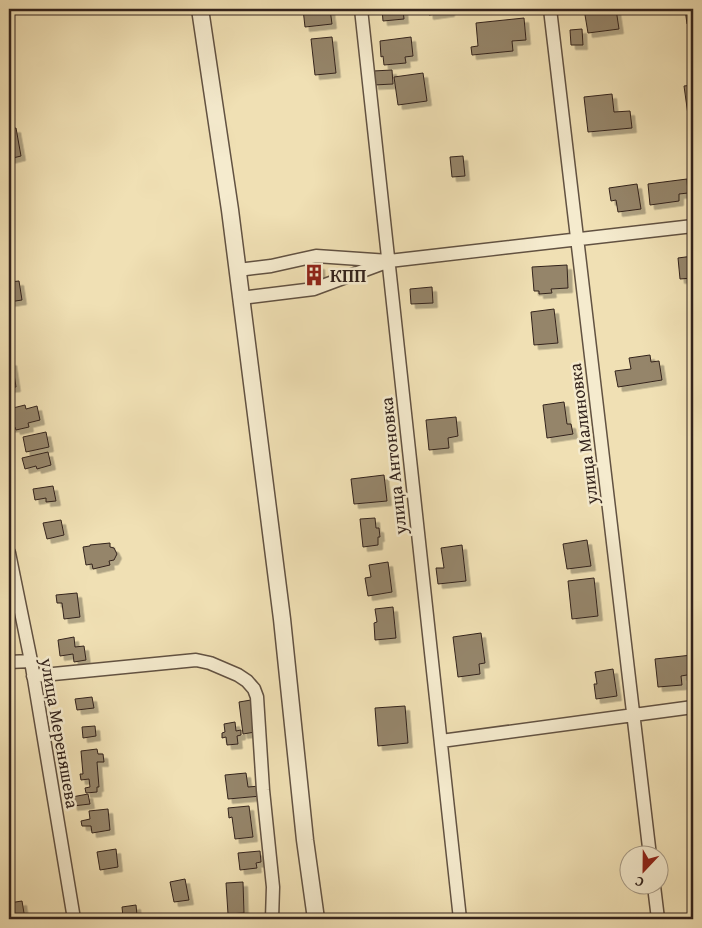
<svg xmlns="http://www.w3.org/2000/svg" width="702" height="928" viewBox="0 0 702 928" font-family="'Gentium Book Plus',serif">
<defs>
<filter id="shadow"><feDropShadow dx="4.5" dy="4.5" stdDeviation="0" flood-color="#0004"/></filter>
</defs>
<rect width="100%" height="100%" fill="#f0e0b4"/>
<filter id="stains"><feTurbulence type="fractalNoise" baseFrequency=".004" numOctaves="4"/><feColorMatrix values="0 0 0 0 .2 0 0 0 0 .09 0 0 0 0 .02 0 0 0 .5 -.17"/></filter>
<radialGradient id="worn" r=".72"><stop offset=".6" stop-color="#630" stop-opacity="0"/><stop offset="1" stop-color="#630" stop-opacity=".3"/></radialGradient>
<path fill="#95856b" stroke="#33231c" filter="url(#shadow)" d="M303,9H330L332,24L305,27Z
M382,9H403L404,19L383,21Z
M428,9H450V12L429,15Z
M584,9H616L619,29L588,33Z
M685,9H693V23L687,24Z
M524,18L526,40L512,41L513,51L472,55L471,47L478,46L476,23Z
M582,29L583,45H571L570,30Z
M332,37L336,73L315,75L311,39Z
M411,37L413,56L405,57L406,63L384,65L383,56L381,57L380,41Z
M392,70L393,84L374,85L373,71Z
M423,73L427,101L398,105L394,77Z
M693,85V115H688L684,86Z
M612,94L614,112L630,111L632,128L588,132L584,97Z
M16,128L21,156L9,159V129Z
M463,156L465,176L452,177L450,157Z
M687,179L688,193L679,194V201L650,205L648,184Z
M637,184L641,209L618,212L616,200L611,201L609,188Z
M693,256V278L680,279L678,258Z
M320,265L321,283L309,284L307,266Z
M567,265L568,288L551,289L552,293L539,294V291H534L532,267Z
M19,281L22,300L9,302V282Z
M432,287L433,303L411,304L410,289Z
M554,309L558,343L534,345L531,312Z
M650,355L651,362L659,361L662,380L618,387L615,371L631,369L629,358Z
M12,361L16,387L9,388V362Z
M564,402L567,424H571L573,434L547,438L543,405Z
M25,405L26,409L37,406L40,420L28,423L29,427L16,430L15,427L9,428V409Z
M456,417L458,436L448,438L449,448L429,450L426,420Z
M46,432L49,447L26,452L23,437Z
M48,452L51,465L37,469L36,466L25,469L22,458Z
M384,475L387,501L354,504L351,479Z
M53,486L56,501L46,502V498L35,500L33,489Z
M375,518L376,528H379L380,537H378V545L363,547L360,519Z
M61,520L64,535L47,539L43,523Z
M587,540L591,566L567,569L563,544Z
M110,543V547L114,548L117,554L114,560L109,561L110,565L93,569L92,564L86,565L83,547L90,546V545Z
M462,545L466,581L438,584L436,568H444L441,548Z
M388,562L392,592L368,596L365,578L371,577L369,565Z
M594,578L598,616L572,619L568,581Z
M77,593L80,617L64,619L62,603H57L56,595Z
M393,607L396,638L375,640L374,623L377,622L375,609Z
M481,633L485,663L479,664L480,674L458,677L453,637Z
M74,637L75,647L84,646L86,660L74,662L73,654L60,656L58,640Z
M692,655L693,674L681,676L682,685L658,687L655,659Z
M613,669L617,696L596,699L594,684H597L595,672Z
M92,697L94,708L77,710L75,699Z
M251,700L255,732L243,734L239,702Z
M405,706L408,743L378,746L375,708Z
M235,722L236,731L241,730V735L237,736L238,744L227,745L226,737L222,738V733L225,732L224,724Z
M95,726L96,736L83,738L82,727Z
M97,749L98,754H103L104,762H97L99,787H97V792L86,793L85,788L90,787L89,779L81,780L80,774H83L81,751Z
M246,773L248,787L260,786L261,796L228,799L225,775Z
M88,794L90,804L73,806L72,797Z
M249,806L253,837L235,839L232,817L229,818L228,808Z
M108,809L110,830L92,833L91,826H82L81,821L90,819L89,811Z
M116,849L118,867L100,870L97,852Z
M260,851L261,862L256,863L257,868L240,870L238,853Z
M185,879L189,900L174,902L170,882Z
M243,882L244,913L228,914L226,883Z
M22,901L25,919H9V903Z
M136,905L137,915L123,917L122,907Z"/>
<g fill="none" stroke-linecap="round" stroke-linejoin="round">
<g stroke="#625242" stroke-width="15">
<path id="minor" d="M361,9L460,919
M550,9L650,856
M238,270L271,266L316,256L389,261L693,226
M241,298L314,289L384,263
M9,553L31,661L74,919
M9,662L31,661
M33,676L196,660L210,663L238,675L247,681L254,689L257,697L263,790L273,887L272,919
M441,741L693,707
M654,886L658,919"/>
</g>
<g stroke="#625242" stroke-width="19">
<path id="tertiary" d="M200,9L230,210L282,619L305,840L316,919"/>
</g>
<use href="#minor" stroke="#f5ebce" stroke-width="12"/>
<use href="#tertiary" stroke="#f5ebce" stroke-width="16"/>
</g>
<defs>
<g id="building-bare" transform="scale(1.725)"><path d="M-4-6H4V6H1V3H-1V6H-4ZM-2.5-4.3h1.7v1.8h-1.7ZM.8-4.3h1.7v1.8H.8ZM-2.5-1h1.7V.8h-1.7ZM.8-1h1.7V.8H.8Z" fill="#8f2418" stroke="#f5ebce" stroke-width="2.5" paint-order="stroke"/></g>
</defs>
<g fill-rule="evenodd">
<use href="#building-bare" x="314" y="275"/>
</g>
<g text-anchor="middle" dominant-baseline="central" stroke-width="5" stroke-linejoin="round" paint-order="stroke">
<g font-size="18" font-weight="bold" fill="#33231c" stroke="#f5ebce" text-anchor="start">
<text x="330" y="275">КПП</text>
</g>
<g font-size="18" fill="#33231c" stroke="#f5ebce">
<text transform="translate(583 434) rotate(-97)">улица Малиновка</text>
<text transform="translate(393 466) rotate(-96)">улица Антоновка</text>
<text transform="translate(60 733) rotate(80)">улица Мереняшева</text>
</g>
</g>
<rect width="702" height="928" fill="none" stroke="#f0e0b4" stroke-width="30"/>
<rect x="10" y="10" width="682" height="908" fill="none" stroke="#33231c" stroke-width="2.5"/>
<rect x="15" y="15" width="672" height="898" fill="none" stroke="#33231c"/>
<g transform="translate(644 870) rotate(202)"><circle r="24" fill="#f5ebce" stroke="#a79b87"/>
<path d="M0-4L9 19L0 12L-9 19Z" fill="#8f2418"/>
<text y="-8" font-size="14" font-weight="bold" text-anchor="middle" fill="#33231c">С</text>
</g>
<rect width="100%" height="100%" filter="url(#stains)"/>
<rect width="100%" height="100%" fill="url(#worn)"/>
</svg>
